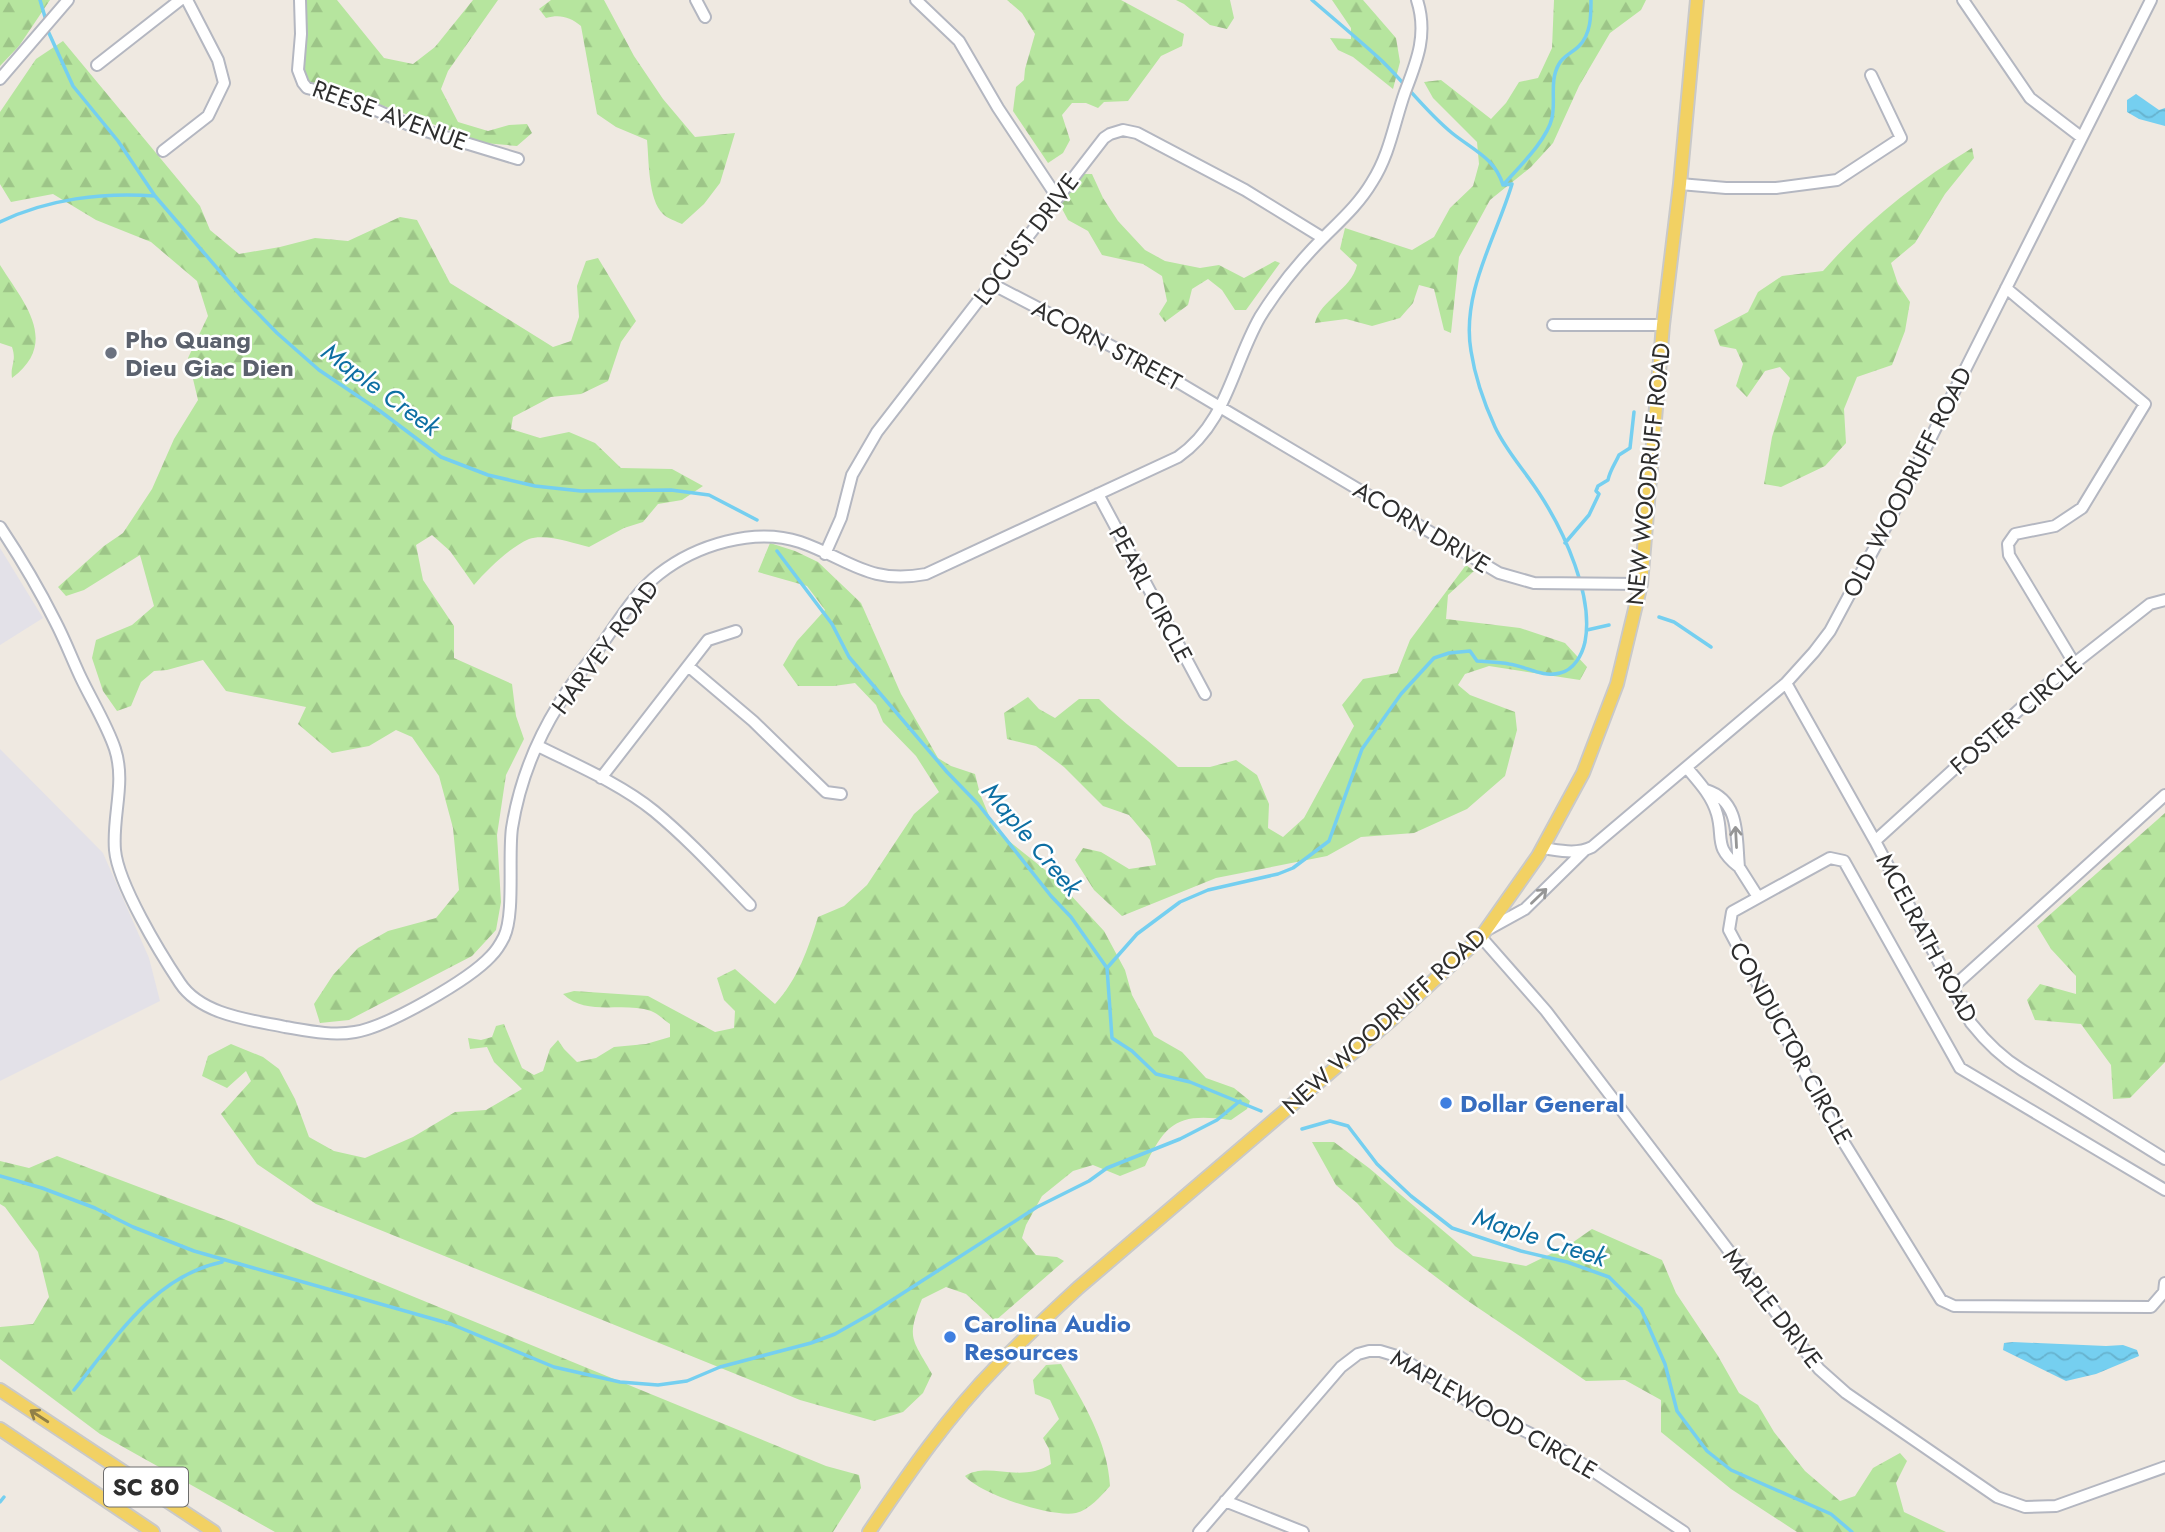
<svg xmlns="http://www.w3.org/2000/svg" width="2165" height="1532" viewBox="0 0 2165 1532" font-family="Jost,sans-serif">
<defs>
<pattern id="forest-firs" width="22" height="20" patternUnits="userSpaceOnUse" patternTransform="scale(1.75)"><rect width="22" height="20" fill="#b6e59e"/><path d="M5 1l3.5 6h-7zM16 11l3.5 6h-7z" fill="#9dc588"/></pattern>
<pattern id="water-waves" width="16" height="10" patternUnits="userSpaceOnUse" patternTransform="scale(1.75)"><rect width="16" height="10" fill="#75cff0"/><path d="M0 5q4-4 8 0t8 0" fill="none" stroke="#66b2ce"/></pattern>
</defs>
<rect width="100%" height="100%" fill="#efe9e1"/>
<path fill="#e3e1e8" d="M0,548L43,618L0,645Z
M0,749L103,853L149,958L160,1001L0,1081Z"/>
<path fill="url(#forest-firs)" d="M0,0H50L19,46L0,66Z
M305,0H337L384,58L413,64L435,47L473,0H498L448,71L441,89L458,122L488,131L509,125L527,124L532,133L517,146L484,143L346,92L325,89L307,81L304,65L307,32Z
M551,0H604L634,56L663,99L695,137L735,133L720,183L704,204L682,224C676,221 668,219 663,214C648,200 649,160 647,140L616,127L597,114L581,26C570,17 560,14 546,18L539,9Z
M1007,0H1121L1184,34L1182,46L1161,56L1128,101L1104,102L1098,108L1086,103H1072L1062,115L1070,140L1063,153L1048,163L1013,111L1016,87L1024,80L1025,69L1035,34L1022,13Z
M1176,0H1230L1234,18L1227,29L1210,25L1184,4Z
M1332,0H1363L1396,38L1400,62L1393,89L1353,57L1338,50L1330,38L1351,39V28Z
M1554,0H1646L1641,10L1610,33L1579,86L1553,143L1531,167L1490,200L1459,257L1451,333L1444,330L1434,289L1419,285L1413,303L1400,318L1372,326L1346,319L1315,323C1320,300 1351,290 1357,265L1340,249L1345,228L1412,250L1434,237L1450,208L1473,186L1479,164L1477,142L1433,98L1424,82L1441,80L1491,119L1506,103L1519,82L1538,78L1552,48Z
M63,41L200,206L210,230L239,254L280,247L315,238L348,241L400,217L417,220L450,283L553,347L571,341L579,317L577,286L586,261L598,258L636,321L621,342L608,381L581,394L551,397L513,417L511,429L540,438L569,432L595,443L621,468L672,469L703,486L682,500L658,504L643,522L624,528L589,547C574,543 544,533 529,539C509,548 488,569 474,585L450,551L432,535L416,545L423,580L454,626V658L512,684L516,716L524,739L506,775L497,835L501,902L496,930L472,956L349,1020L320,1023L314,1004L333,975L358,948L388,931L436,918L459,890L453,828L439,776L412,737L396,730L369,746L332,753L298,724L306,707L226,691L203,660L167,670L154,671L141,682L131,706L117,711L103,691L92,658L96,640L132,625L154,606L140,555L84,590L66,596L58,587L104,546L123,533L152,489L174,439L198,400L188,358L208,316L197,281L151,242L96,220L53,194L11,202L0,184V112L36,59Z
M1972,148L1974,158L1945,194L1915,243L1891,263L1898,284L1910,302L1905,331L1892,365L1857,377L1844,409L1846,443L1825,466L1781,487L1764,484L1772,437L1790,378L1780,367L1765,371L1747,397L1736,386L1743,364L1736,349L1720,346L1714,330L1748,312L1758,292L1782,276L1823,271C1866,222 1916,182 1972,148Z
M1082,174H1092L1103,198L1118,221L1145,250L1165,261L1200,268L1219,265L1244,278L1275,261L1280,263L1246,310H1235L1222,290L1208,279L1192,289L1188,305L1165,322L1159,314L1167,301L1162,276L1143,264L1102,255L1088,231L1068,220L1059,203Z
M0,265C24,303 60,342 12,378C10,365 17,362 12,347L0,343Z
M770,543L795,551L818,562L861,603L901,694L938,758L951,766L975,774L980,794L995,830L1054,877L1104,931L1125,970L1132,995L1154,1036L1182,1052L1206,1078L1234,1088L1250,1101L1247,1109L1231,1120C1180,1113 1167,1120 1145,1166L1120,1176L1093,1165L1073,1171L1042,1196L1026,1225L1022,1238L1036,1255L1057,1257L1064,1261L995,1321L966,1294L946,1287L922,1299C906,1339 912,1338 932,1374L923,1393L903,1412L874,1421L800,1400L316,1204L257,1164L221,1114L251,1081L246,1071L227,1088L202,1076L208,1056L231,1044L263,1057L279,1069L295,1099L309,1137L334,1151L365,1158L413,1137L455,1112L486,1110L522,1089L494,1062L487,1047L470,1049L468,1038L481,1040L492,1037L496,1026L504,1024L522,1068L534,1075L543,1071L550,1049L558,1040L564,1049L577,1062L596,1058L614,1047L646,1044L670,1037V1024C664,1020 657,1013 651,1011C622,1001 587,1017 563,994L574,991L648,996L715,1032L734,1028L735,1011L724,1000L717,978L735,969L775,1004C798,979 808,949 818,917L844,906L867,885L914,814L939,792L916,756L883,722L876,705L855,683L834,686H798L783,665L797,641L825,610L807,586L758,572Z
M1466,565L1474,571L1448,595L1446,619L1520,628L1565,643L1587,667L1580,680L1489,666L1465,674L1458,685L1470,695L1515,712L1517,730L1505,776L1467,809L1414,833L1361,837L1327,856L1216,878L1122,916L1094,890L1075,860L1083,848L1101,852L1129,869L1156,865L1150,840L1129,815L1103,806L1064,767L1036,746L1007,739L1004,713L1028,697L1039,709L1055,718L1079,699H1099C1124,724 1153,743 1178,767H1210L1236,760L1257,775L1269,804L1268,828L1283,837L1304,818L1354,726L1342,705L1363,679L1397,673L1410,640Z
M2165,813V1062L2130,1098L2113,1099L2111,1065L2081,1024L2035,1020L2027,1000L2040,984L2076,994V976L2051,949L2037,926Z
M1312,1142H1334L1369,1168L1473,1256L1526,1266L1569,1245L1592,1229L1662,1260L1676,1293L1718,1356L1739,1393L1758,1405L1774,1432L1805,1471L1840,1501L1855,1496L1873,1468L1900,1453L1907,1461L1896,1483L1904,1512L1946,1532H1797L1731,1489L1661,1432V1400L1625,1380L1586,1381L1465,1299L1395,1246L1357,1203L1336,1185Z
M57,1156L234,1223L826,1466L859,1475L861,1488L833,1532H275L100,1434L0,1359V1327L33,1324L49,1297L38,1252L5,1207L0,1204V1161L29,1168Z
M1061,1364C1083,1402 1108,1442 1110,1486C1101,1496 1089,1510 1076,1513C1052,1518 980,1494 965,1476C988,1461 1020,1484 1051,1464L1049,1449L1043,1438L1059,1419L1050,1400L1035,1394L1033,1380L1046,1365Z"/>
<path fill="url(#water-waves)" d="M2136,94L2159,110L2165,108V126L2139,119L2127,112V100Z
M2013,1342L2106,1346L2123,1345L2137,1350L2139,1356L2096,1374L2066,1381L2003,1350L2004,1343Z"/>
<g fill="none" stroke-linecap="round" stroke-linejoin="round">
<path stroke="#75cff0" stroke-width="3.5" d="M40,0L45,17
M1312,0C1335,20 1358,39 1381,60C1405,83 1426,112 1452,133C1473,150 1495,158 1503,185
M48,31L73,86L118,141L155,196L242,297L277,333L319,370L380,411L441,457L488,475L535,486L581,491L671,490L709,495L757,520
M1504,184C1519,167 1547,140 1552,118C1556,100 1549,81 1559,64C1563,56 1572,53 1579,46C1591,34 1591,16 1591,0
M0,222C47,199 103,192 155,196
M1565,543L1589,515L1599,494L1596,491L1598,486L1608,480C1610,470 1615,464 1619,455L1630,448L1634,412
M777,551L832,624L849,657L947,772L978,804L1051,896L1071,917L1107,968L1112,1038L1132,1051L1156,1074L1190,1082L1261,1111
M1659,617L1674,622L1711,647
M1587,630L1609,625
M1107,968L1137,934L1180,902L1208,890L1278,874L1293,868L1329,841L1362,749L1401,694L1434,658L1449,653L1470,651L1477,661C1488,662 1499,662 1509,664C1526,666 1542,678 1560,673C1574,670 1582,655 1585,642C1594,596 1564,531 1539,493C1525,471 1506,451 1495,427C1484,403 1475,377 1471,351C1461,293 1496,238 1512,184L1503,185
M1302,1129L1330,1121L1348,1126L1377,1164L1411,1196L1452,1228L1521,1251L1567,1262L1609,1277L1641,1309L1665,1364L1677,1411L1707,1451L1731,1470L1831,1514L1852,1532
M0,1176L42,1188L95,1208L133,1227L194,1251L451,1324L554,1367L620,1382L658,1385L687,1381L720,1367L811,1343L835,1334L872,1313L1037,1207L1089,1181L1107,1168L1180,1139L1217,1120L1240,1101
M74,1390C115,1339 154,1276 222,1262
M0,1502L4,1497"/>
<g stroke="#b4b7c1" stroke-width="14">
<path id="minor" d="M300,0L301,34L298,70L303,83L307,88L349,98L416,128L518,159
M696,0L705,17
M916,0L959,41L998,108L1057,197
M1963,0L2030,98L2081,137
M97,65L180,0
M0,79L68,0
M163,151L208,116L224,83L218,60L187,0
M1680,184L1726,188H1776L1837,180L1901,138L1871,75
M992,284L1161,372L1499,573L1534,583L1641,584
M2006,288L2145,404L2082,508L2055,526L2015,534L2008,544L2009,555L2074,663
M1553,325H1663
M1098,494L1205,694
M0,527C20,557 39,589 55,621C65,640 72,659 81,678C92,701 107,725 115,749C126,783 112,816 115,850C118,884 160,953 180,983C201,1015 251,1020 285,1027C309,1031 332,1036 355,1032C387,1027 469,980 491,956C496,951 501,943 504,937C515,914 508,856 512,828C519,784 536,741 559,704C572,681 590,661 605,640C621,617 637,591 659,574C696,545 754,527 800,542C849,559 869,585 926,574L1178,457C1227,423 1232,366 1260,317C1278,288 1299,262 1323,238C1341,220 1359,204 1372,182C1390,154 1394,123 1405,92C1417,61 1428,34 1417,0
M825,554L841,518L852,475L877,432L1104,138L1110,134L1123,130L1137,133L1245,190L1323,238
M688,666L753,721L826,792L841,794
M1786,683L1875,841L1971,1023C1986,1042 2001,1057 2022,1070L2165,1159
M538,746C576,765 621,784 654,811C689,840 719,873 750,905
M1687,768C1699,782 1712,796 1717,814C1724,838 1713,847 1739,867C1736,838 1741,801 1706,790
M601,778L708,640L736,631
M1875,841L2043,688L2150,604L2165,600
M1542,848C1558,850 1576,855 1592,847L1786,683L1814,652L1830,631L1891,517L2151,0
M1739,867L1758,897
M1485,931L1525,909L1585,850
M1481,937L1546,1011L1819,1369L1846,1393L1997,1497L2025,1507L2056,1506L2165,1467
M1953,987L2165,795
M2165,1190L1960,1068L1844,861L1830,858L1732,912L1729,930L1830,1120L1941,1300L1954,1306L2151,1307L2164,1292L2165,1283
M1225,1501L1303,1532
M1199,1532L1341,1367L1358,1354L1369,1351H1380L1400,1357L1483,1411L1554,1445L1684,1532"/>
</g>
<g stroke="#c9c9c9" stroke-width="16">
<path id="major" d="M0,1390L214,1532
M0,1429L153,1532
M869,1532C908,1474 948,1416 997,1366C1023,1339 1051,1313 1078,1288L1390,1021L1481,937L1538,856L1583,773L1617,684L1641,584L1663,325L1680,184L1697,0"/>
</g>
<use href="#minor" stroke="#fff" stroke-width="10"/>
<use href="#major" stroke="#f2d163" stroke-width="12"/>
</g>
<defs><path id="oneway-shaft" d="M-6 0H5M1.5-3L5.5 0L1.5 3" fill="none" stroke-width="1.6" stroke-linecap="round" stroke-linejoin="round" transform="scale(1.75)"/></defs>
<g stroke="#969696">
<use href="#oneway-shaft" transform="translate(1736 837) rotate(-93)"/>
<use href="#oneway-shaft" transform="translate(1539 896) rotate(-44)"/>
</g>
<use stroke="#908048" href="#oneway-shaft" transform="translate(39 1416) rotate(-147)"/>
<circle fill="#6b7280" stroke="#fff" stroke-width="2.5" cx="111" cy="353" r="7"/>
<g fill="#3f7fe0" stroke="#fff" stroke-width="2.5">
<circle cx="1446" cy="1103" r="7"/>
<circle cx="950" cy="1337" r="7"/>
</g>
<g text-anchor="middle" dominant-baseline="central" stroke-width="5" stroke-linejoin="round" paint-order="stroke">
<rect fill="#fff" stroke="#6d6d6d" stroke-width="2" x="104" y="1467.5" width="84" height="39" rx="5"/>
<g font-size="23" font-weight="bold" fill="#2e2e2e">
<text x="146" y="1487">SC 80</text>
</g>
<g font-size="24" fill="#2e2e2e" stroke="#fff">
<text transform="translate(390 115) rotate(20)">REESE AVENUE</text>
<text transform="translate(1026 239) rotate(-53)">LOCUST DRIVE</text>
<text transform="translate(1107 345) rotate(28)">ACORN STREET</text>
<text transform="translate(1648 474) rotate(-84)">NEW WOODRUFF ROAD</text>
<text transform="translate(1907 482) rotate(-63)">OLD WOODRUFF ROAD</text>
<text transform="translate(1422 527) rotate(31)">ACORN DRIVE</text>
<text transform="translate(1151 594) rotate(62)">PEARL CIRCLE</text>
<text transform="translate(605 647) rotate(-53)">HARVEY ROAD</text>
<text transform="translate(2016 715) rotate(-41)">FOSTER CIRCLE</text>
<text transform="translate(1927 938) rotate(62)">MCELRATH ROAD</text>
<text transform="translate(1384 1021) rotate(-42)">NEW WOODRUFF ROAD</text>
<text transform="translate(1791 1043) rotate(61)">CONDUCTOR CIRCLE</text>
<text transform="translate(1773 1308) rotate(52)">MAPLE DRIVE</text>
<text transform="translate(1494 1414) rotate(30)">MAPLEWOOD CIRCLE</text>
</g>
<g font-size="24" font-weight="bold" fill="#5b616d" stroke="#fff" text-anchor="start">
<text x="125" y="339">Pho Quang<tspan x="125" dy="28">Dieu Giac Dien</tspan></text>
</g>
<g font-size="24" font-weight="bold" fill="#366cbe" stroke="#fff" text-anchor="start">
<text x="1460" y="1103">Dollar General</text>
<text x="964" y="1323">Carolina Audio<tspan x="964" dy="28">Resources</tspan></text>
</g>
<g font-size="26" font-style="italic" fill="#0d6fa3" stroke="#fff">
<text transform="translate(381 389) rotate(36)">Maple Creek</text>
<text transform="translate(1032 839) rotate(50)">Maple Creek</text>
<text transform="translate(1540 1237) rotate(18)">Maple Creek</text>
</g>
</g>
</svg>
